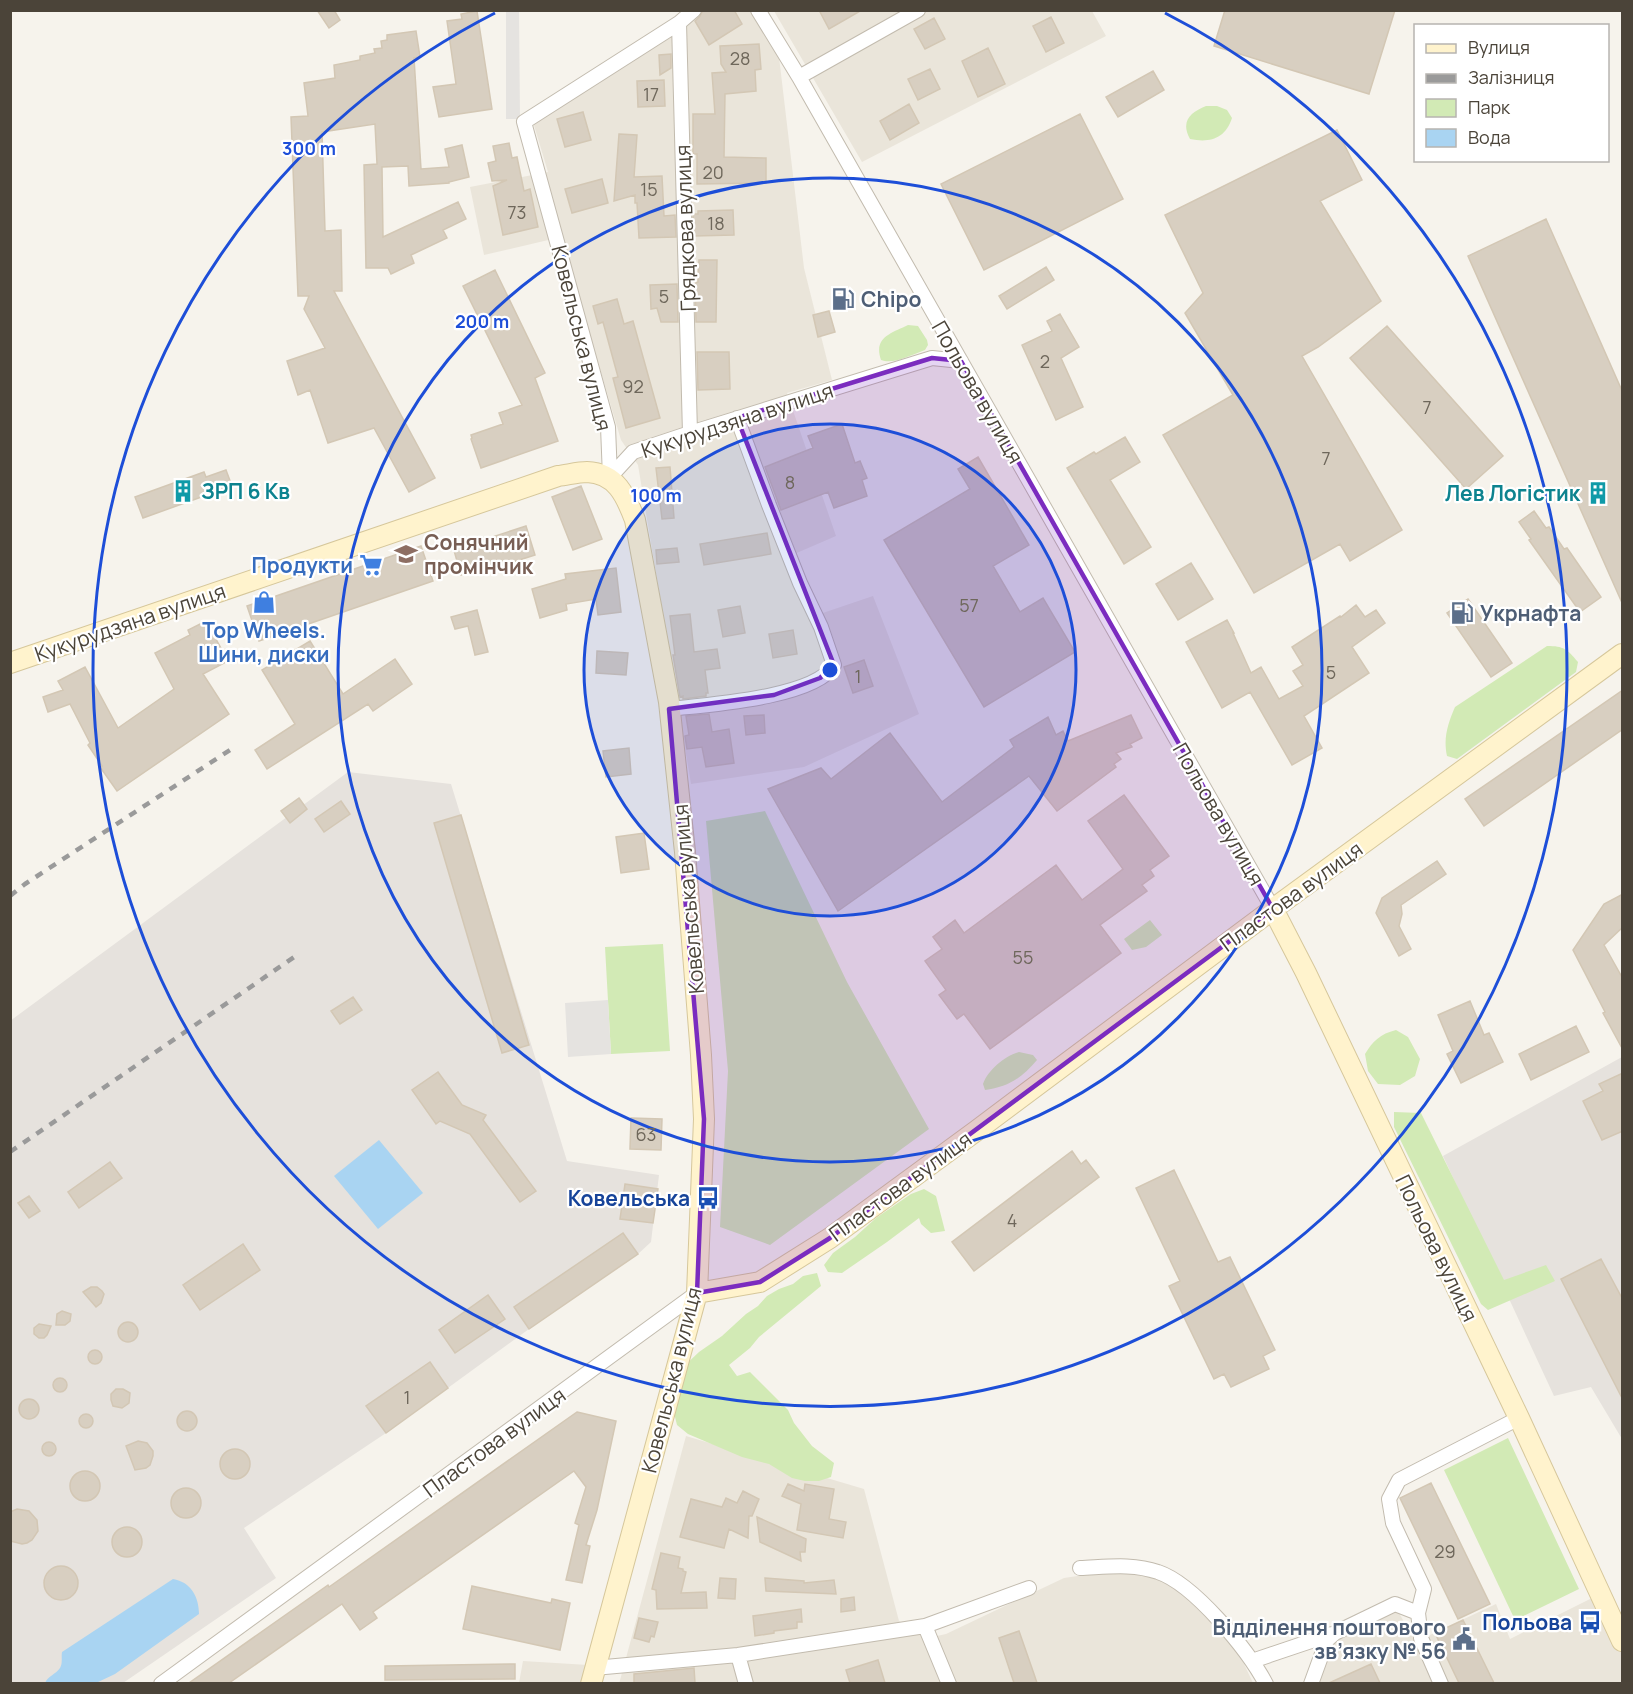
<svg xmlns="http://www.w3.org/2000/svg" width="1633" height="1694" viewBox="0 0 1633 1694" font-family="Manrope,sans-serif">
<rect width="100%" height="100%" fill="#f6f3ec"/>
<path fill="#eae5da" d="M705,11H750L779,57L804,268L832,380L787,393L836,536L785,558L808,618L873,596L919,714L804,767L691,784L638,465L621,440L561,237L484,255L470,187L548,172L533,122L670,38Z
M774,11H1092L1106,36L862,162Z
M686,1436L864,1489L899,1621L928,1638L946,1634L1064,1578L1111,1571L1177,1578L1219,1611L1253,1683L619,1684Z
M1596,1596L1622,1653V1683L1317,1684L1333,1642L1398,1611L1415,1642L1496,1604L1510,1639Z
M523,1661L588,1665L584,1683L517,1684L519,1683Z"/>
<path fill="#e6e2dd" d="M348,772L451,784L567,1161L659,1175L651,1242L638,1254L529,1329L386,1433L244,1528L276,1578L123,1683H11L10,1021Z
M1622,1057V1439L1591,1387L1554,1396L1443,1156Z"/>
<path fill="#d2eab5" d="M1206,106H1217L1227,110L1232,118C1225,139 1210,143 1190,139C1180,121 1191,112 1206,106Z
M908,325L918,326L927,340L928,345L925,350C913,354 894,365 881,360C873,337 892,333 908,325Z
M1547,646C1564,646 1567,649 1578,662L1576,672L1457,759L1447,756C1443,738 1448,723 1455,707Z
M765,811L847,982L929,1129L770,1245L720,1227L728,1071L706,821Z
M1150,920L1162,935L1146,947L1132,950L1124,939Z
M663,944L670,1051L611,1054L605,947Z
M1396,1030L1408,1037L1420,1059L1415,1076L1400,1085L1378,1084L1368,1071L1365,1054C1373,1041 1380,1034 1396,1030Z
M1019,1052L1033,1055L1037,1060C1022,1078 1008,1087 985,1090L983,1084C988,1070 1005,1056 1019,1052Z
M1394,1112L1421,1113L1504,1280L1546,1265L1555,1281L1488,1310L1481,1304L1394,1127Z
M924,1189L936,1196L945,1231L931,1233L921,1224L919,1218L887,1242L842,1273L828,1272L824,1265L833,1253L855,1237L876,1218L911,1194Z
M817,1273L821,1286L759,1337L750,1348L729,1365L737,1376L750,1372L788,1410L794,1423L812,1446L834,1463L831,1477L819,1481H805L792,1478L769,1464L742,1457L688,1434L677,1425L674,1413L679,1371L699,1352L722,1336L746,1314L758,1306L767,1296L779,1289L793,1284L803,1276Z
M1508,1438L1579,1589L1515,1620L1444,1470Z"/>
<path fill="#e5e3e0" d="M506,11H519L520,119H506Z
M608,1000L611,1054L568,1057L565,1003Z"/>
<path fill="#a9d4f2" d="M379,1140L423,1193L378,1229L334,1176Z
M173,1579C191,1582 199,1597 199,1614L115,1674L96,1683H45C48,1676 56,1674 60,1668C63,1663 61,1657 62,1652Z"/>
<path fill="#d8cfc1" stroke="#d3c7b4" stroke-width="1.5" d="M317,10H334L340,20L329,28Z
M703,10H734L742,24L709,45L695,21L700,16Z
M819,10H862L829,29Z
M1225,10H1395L1369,94L1214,46Z
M477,11L492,109L439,117L433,87L456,84L447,21L462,19L461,14Z
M1051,17L1064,43L1046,52L1033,26Z
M934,18L945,39L925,49L914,29Z
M416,31L420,57L414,58L421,169L449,167L445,149L462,145L469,177L449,182V183L409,186L408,166L382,167L383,237L458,202L466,219L443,230L447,238L411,255L414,263L391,274L388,268H366L364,165L377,164L375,124L322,132L325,231L341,230L342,291H334L435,478L409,492L374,428L328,443L310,390L298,395L287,361L325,348L304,309L309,296H298L291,117L308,116L304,83L335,78L334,65L360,60V56L375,53L374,49L382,48L381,41L387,40V35Z
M759,44L761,69L755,70L756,91L725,94L724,157L766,158V183L697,184V154H693V114H715L712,73L726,72L721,64L720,46Z
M988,48L1005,84L978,97L962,61Z
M671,54V68L660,75L659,55Z
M930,69L940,89L918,100L908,79Z
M1153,71L1164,90L1118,117L1106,97Z
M664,80L665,106L638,107L637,81Z
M909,104L919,123L890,140L880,121Z
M583,112L591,140L565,147L557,119Z
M1080,114L1123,199L984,270L941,184Z
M1337,130L1362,180L1320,201L1381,301L1318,347L1302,356L1402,530L1350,561L1340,544L1254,593L1163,435L1233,395L1185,313L1203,293L1165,215Z
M619,134L637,135L634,177L662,176L664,216L675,215L676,237L639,238L637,203H635V195L614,201Z
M509,143L512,158L517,157L524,191L530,189L538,227L503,235L493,186L507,180L492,181L488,163L496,161L493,146Z
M602,179L608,203L572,213L565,189Z
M733,210L734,235L694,236L693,214H698V211Z
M1546,219L1623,393V605L1468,256Z
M699,260H717L716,322H696L695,283L698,282Z
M1046,267L1054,280L1007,309L999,296Z
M495,270L545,373L535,378L558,441L481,468L471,439L472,438L471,435L503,424L499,413L522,405L463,286Z
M677,284L678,322H661L657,308L651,309L650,285Z
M617,299L624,324L633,321L660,418L626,428L613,378L618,377L603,322L598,324L593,306Z
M829,311L835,332L818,337L813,315Z
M1060,314L1079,347L1061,358L1083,407L1056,420L1022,345L1052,331L1047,321Z
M1387,326L1503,456L1466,489L1350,358Z
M697,352H729L730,389L698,390Z
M842,424L855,463L860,461L867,478L862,480L867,496L834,508L828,492L781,510L765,467L813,448L808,436Z
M1125,437L1140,462L1110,480L1151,547L1124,564L1067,468L1094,452L1096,454Z
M978,457L1029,545L993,566L1020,612L1043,598L1075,652L984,707L884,540L970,489L958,469Z
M670,467L674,518L662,519L656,468Z
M226,470L232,486L143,518L135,497L204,472L206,477Z
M581,486L602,539L573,550L552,497Z
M1534,511L1546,528L1549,527L1564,549L1567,548L1601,597L1580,612L1529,540L1531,539L1519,522Z
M526,526L535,555L485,571L484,568L461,575L453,547L473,540L474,543Z
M767,533L771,554L704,565L700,544Z
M421,546L433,581L259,641L247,606Z
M677,548L679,562L657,564L656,550Z
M1191,563L1213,599L1178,620L1156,584Z
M616,568L621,612L598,615L596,599L566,604L567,610L540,618L532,589L566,579L565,574Z
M1468,599L1512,663L1491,677L1447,613Z
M1356,605L1365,617L1376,610L1385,623L1352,647L1369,673L1304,716L1322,748L1292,765L1250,692L1222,708L1186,642L1227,620L1234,633H1233L1251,673L1261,667L1279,699L1303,686L1293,671L1303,665L1292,647L1340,616L1341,617Z
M740,606L745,633L723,637L718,610Z
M477,610L488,652L475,655L468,626L455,629L451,617Z
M690,614L694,652L717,649L720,668L705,670L708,693H706V696L683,699V696L680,697L673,655H675L670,616Z
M206,621L228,661L203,674L229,714L117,791L100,767L102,766L88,745L90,743L70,704L48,712L43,697L63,690L58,681L85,667L118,728L174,689L155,653L190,635L188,630Z
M793,630L797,654L773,658L769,634Z
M310,641L343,694L395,659L412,684L373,711L368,704L267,769L255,750L295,724L262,670Z
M597,651L628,653L626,675L596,673Z
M864,660L873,686L853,693L844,667Z
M1623,690V729L1484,826L1465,799Z
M709,714L712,732L729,729L734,763L706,767L702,747L687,749L685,736L689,735L686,716Z
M764,715L765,733L746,735L744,716Z
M1131,715L1142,738L1130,744L1132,747L1116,753L1121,759L1114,764L1116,767L1057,811L1029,776L838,911L768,789L821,768L831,779L890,733L942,802L1014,747L1010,740L1048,717L1056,735L1063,731L1068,741Z
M629,748L631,774L606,777L603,751Z
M1124,795L1169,856L1150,870L1154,876L1142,885L1147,891L1100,925L1121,953L990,1049L964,1014L957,1019L939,995L946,990L925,961L942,949L933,937L955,920L964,933L1056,865L1082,900L1123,869L1088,821Z
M299,798L307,809L290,823L281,811Z
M341,801L350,814L324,832L315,819Z
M461,815L529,1045L502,1053L434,823Z
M644,833L649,869L621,873L616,837Z
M1437,861L1446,874L1401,905L1402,914L1399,926L1411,949L1399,956L1376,913L1382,898Z
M1623,894V927L1604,945L1623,979V1050L1603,1013L1605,1012L1573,950L1604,904Z
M353,997L362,1010L340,1024L331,1011Z
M1470,1001L1484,1035L1489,1033L1503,1062L1461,1083L1447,1054L1453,1051L1438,1015Z
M1576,1026L1589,1052L1531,1080L1519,1054Z
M438,1072L462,1105L486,1115L483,1120L536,1191L520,1202L470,1134L440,1121L436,1124L412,1090Z
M1623,1073V1131L1602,1140L1583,1101L1603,1091L1599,1084Z
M631,1118L662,1119L661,1150L630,1149Z
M1072,1151L1081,1164L1086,1160L1099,1177L974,1271L952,1242Z
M110,1162L122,1178L79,1208L68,1192Z
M1174,1170L1218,1262L1230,1257L1275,1350L1263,1356L1269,1369L1231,1387L1224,1374L1214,1379L1169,1286L1180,1281L1136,1188Z
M625,1184L658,1189L653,1223L620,1219Z
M29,1196L40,1211L29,1218L18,1203Z
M623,1233L638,1254L529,1329L514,1307Z
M243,1244L260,1270L200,1310L183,1285Z
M1601,1259L1623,1300V1400L1561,1279Z
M91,1287H97L102,1291L104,1294L101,1303L96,1307L83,1292Z
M488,1295L505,1319L455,1353L439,1330Z
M62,1311L71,1314L70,1321L65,1325H56L57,1314Z
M118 1332a10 10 0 1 1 20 0a10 10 0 1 1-20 0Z
M39,1324L51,1326L47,1335L44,1338H39L34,1334V1328Z
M88 1357a7 7 0 1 1 14 0a7 7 0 1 1-14 0Z
M430,1362L448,1388L386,1433L366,1406Z
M53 1385a7 7 0 1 1 14 0a7 7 0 1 1-14 0Z
M116,1389H123L130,1393L129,1403L122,1408L113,1406L111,1400V1394Z
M19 1409a10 10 0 1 1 20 0a10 10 0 1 1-20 0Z
M177 1421a10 10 0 1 1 20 0a10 10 0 1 1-20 0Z
M577,1412L616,1421L597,1510L586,1545L590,1546L582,1583L566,1580L579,1525L575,1523L586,1487L574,1471L373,1612L377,1618L360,1630L342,1604L229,1683H189L328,1585L329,1587Z
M79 1421a7 7 0 1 1 14 0a7 7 0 1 1-14 0Z
M138,1441L147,1443L153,1451V1456L150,1465L146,1468L135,1470L126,1446Z
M42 1449a7 7 0 1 1 14 0a7 7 0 1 1-14 0Z
M220 1464a15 15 0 1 1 30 0a15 15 0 1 1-30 0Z
M70 1486a15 15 0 1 1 30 0a15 15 0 1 1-30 0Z
M1431,1483L1490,1604L1458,1619L1400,1498Z
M788,1484L804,1491L805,1484L834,1489L829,1519L846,1522L843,1538L797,1530L801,1504L782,1496Z
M171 1503a15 15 0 1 1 30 0a15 15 0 1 1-30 0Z
M743,1491L759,1499L752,1516H749L748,1538L729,1529L724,1548L680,1537L691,1499L722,1507L726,1498L737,1503Z
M17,1509L29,1511L37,1520L38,1531L32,1540L27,1543L22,1544L10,1541V1512Z
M757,1517L806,1539L805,1552H800L801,1561L760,1542Z
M112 1542a15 15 0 1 1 30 0a15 15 0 1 1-30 0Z
M661,1553L680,1557L678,1568L683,1569V1571L686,1572L681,1593L706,1592L707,1608L657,1609L656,1590L652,1589Z
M44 1583a17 17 0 1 1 34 0a17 17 0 1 1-34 0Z
M720,1578L736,1579L735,1599L718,1598Z
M765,1578L804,1581V1583L834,1580L836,1594L766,1591Z
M472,1586L551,1603L552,1599L570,1603L560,1650L463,1629Z
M854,1597L855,1610L841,1612V1599Z
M801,1609L802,1622H797V1628L774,1631V1633L755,1636L753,1616Z
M639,1618L658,1622L654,1637L651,1636L649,1642L634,1638Z
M1463,1620L1494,1683H1459L1435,1633Z
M1019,1631L1034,1674L1037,1683H1014L999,1638Z
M878,1660L885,1683H850L846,1670Z
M515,1664V1679L385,1680V1666Z
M1371,1664L1380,1683H1329Z
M694,1668L695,1683H634V1674Z"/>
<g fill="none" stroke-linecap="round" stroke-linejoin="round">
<g stroke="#c2bbae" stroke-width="16">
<path id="street" d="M758,10L799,77L1273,909
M679,23L690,433
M799,77L918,10
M610,477L608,427L524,122L679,23L694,10
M610,477L633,452L690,433L932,358L961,361
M669,709C706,705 815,698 834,665L821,627L800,583L769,505L737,418
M1080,1568C1106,1567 1133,1563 1158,1572C1194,1584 1248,1650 1266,1684
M925,1626L1029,1588
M738,1655L746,1684
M1252,1661L1332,1634
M594,1668L738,1655L925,1626L949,1684
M161,1684L697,1293
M1311,1684L1327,1640L1335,1633L1395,1604L1418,1613
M1441,1684L1421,1638L1418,1613L1424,1589L1393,1523L1389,1499L1399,1480L1519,1418"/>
</g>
<g stroke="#d6c79b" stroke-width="22">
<path id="secondary" d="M10,663L558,476C567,475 578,472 587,472C616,473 626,496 635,520L669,702L685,852L701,1055L704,1119L702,1170L697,1293L591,1684
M1273,909L1306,973L1519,1418L1622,1641
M697,1293L760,1282L830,1238L976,1131L1273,909L1622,654"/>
</g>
<use href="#street" stroke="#fff" stroke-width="14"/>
<use href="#secondary" stroke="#fff3cd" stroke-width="20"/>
<path stroke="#9a9a9a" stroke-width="4.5" stroke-dasharray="8 8" stroke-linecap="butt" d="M10,896L25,884L236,746
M10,1152L300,953"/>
</g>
<path fill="#7b2cbf" fill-opacity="0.2" stroke="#7b2cbf" stroke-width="4.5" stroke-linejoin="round" d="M932,358L961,361L1273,909L830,1238L760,1282L697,1293L704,1119L669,709L774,695L820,678L834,665L737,418Z"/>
<circle cx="830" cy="670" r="246" fill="#1d4ed8" fill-opacity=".12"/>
<g fill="none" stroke="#1d4ed8" stroke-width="3">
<circle cx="830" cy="670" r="246"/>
<circle cx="830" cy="670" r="492"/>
<path d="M1165 13A737 737 0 1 1 495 13"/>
</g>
<defs>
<g id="fuel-bare" transform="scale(1.8)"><path d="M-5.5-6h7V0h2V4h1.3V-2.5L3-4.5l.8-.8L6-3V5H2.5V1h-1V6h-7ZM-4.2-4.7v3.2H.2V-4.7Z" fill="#5c6f8a" stroke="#fff" stroke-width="2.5" paint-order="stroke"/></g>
<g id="building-bare" transform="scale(1.8)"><path d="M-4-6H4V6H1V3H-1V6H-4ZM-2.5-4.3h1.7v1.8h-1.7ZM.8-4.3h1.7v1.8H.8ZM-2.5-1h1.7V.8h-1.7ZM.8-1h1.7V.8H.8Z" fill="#0f9aa8" stroke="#fff" stroke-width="2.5" paint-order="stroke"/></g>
<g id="school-bare" transform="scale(1.8)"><path d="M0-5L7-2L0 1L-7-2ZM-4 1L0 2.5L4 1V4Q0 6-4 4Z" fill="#8d6e63" stroke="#fff" stroke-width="2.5" paint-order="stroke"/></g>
<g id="supermarket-bare" transform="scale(1.8)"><path d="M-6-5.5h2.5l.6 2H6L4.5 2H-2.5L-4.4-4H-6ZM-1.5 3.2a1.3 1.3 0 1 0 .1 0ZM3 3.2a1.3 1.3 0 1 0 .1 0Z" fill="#3f7fe0" stroke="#fff" stroke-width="2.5" paint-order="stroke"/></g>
<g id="shop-bare" transform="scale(1.8)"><path d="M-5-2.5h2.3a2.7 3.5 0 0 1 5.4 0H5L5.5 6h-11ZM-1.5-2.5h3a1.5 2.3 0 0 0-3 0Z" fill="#3f7fe0" stroke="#fff" stroke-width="2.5" paint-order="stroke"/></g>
<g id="bus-bare" transform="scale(1.8)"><path d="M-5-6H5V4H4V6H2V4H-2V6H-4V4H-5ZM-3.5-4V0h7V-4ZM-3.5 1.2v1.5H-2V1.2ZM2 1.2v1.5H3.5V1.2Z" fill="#1a4fb4" stroke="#fff" stroke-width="2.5" paint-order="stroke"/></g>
<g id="civic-bare" transform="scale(1.8)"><path d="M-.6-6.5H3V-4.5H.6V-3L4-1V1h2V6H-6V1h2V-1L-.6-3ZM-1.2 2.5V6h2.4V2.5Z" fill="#5c6f8a" stroke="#fff" stroke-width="2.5" paint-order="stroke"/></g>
</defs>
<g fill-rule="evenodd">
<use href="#fuel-bare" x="843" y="299"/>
<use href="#building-bare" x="183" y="491"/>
<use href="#building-bare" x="1598" y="493"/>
<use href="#school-bare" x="406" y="554"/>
<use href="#supermarket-bare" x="371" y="565"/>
<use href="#shop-bare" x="264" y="602"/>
<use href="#fuel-bare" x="1462" y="613"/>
<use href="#bus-bare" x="708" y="1198"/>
<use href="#bus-bare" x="1590" y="1622"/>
<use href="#civic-bare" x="1464" y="1639"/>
</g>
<g text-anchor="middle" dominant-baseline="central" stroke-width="4.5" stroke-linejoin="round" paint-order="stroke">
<g font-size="18" fill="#6e675b">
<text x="740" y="58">28</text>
<text x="651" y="94">17</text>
<text x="713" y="172">20</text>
<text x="649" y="189">15</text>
<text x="517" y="212">73</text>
<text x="716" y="223">18</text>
<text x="664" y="296">5</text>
<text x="1045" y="361">2</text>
<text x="633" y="386">92</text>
<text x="1427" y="407">7</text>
<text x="1326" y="458">7</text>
<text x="790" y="482">8</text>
<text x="969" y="605">57</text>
<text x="1331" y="672">5</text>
<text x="858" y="676">1</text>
<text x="1023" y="957">55</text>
<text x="646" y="1134">63</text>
<text x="1012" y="1220">4</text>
<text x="407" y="1397">1</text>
<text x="1445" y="1551">29</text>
</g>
<g font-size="21" fill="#4b4439" stroke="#fff">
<text transform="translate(685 228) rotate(-92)">Грядкова вулиця</text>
<text transform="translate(582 338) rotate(76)">Ковельська вулиця</text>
<text transform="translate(978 392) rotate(60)">Польова вулиця</text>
<text transform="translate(737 420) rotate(-18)">Кукурудзяна вулиця</text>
<text transform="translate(130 622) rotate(-19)">Кукурудзяна вулиця</text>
<text transform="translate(1219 814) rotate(60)">Польова вулиця</text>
<text transform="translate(1291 896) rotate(-36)">Пластова вулиця</text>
<text transform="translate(688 899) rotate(-95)">Ковельська вулиця</text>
<text transform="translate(900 1186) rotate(-36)">Пластова вулиця</text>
<text transform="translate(1437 1248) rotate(64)">Польова вулиця</text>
<text transform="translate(671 1380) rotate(-76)">Ковельська вулиця</text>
<text transform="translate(494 1442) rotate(-36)">Пластова вулиця</text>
</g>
<g font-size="21" font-weight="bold" fill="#4e5e75" stroke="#fff" text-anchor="start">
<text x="861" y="299">Chipo</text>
<text x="1480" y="613">Укрнафта</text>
<text x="1446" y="1627" text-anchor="end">Відділення поштового<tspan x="1446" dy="24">зв’язку № 56</tspan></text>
</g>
<g font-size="21" font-weight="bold" fill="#0d838f" stroke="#fff" text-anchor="start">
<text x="201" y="491">ЗРП 6 Кв</text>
<text x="1580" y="493" text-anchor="end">Лев Логістик</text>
</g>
<g font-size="21" font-weight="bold" fill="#785e54" stroke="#fff" text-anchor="start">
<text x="424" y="542">Сонячний<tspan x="424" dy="24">промінчик</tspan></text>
</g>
<g font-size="21" font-weight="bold" fill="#366cbe" stroke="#fff" text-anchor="end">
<text x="353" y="565">Продукти</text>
<text x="264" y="630" text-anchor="middle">Top Wheels.<tspan x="264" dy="24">Шини, диски</tspan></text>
</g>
<g font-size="21" font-weight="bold" fill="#164399" stroke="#fff" text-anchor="end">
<text x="690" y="1198">Ковельська</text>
<text x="1572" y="1622">Польова</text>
</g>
</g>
<circle cx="830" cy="670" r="9" fill="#1d4ed8" stroke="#fff" stroke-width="3"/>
<g font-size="18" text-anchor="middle" font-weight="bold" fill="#1d4ed8" stroke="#fff" stroke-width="4.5" stroke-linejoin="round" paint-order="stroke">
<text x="309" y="155">300 m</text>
<text x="482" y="328">200 m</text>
<text x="656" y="502">100 m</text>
</g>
<rect width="1633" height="1694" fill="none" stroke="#4b4439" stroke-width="24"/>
<rect x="1414" y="24" width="195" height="138" fill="#ffffff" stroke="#b7b4b0" stroke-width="1.5"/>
<rect x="1426" y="44" width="30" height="9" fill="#fff3cd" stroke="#b7b4b0" stroke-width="1.5"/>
<text x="1468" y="54" font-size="18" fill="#4b4439">Вулиця</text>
<rect x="1426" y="74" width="30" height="9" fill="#9a9a9a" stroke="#b7b4b0" stroke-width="1.5"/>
<text x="1468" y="84" font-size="18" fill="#4b4439">Залізниця</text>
<rect x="1426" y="99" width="30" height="18" fill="#d2eab5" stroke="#b7b4b0" stroke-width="1.5"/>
<text x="1468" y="114" font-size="18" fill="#4b4439">Парк</text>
<rect x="1426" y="129" width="30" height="18" fill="#a9d4f2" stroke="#b7b4b0" stroke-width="1.5"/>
<text x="1468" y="144" font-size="18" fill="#4b4439">Вода</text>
</svg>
